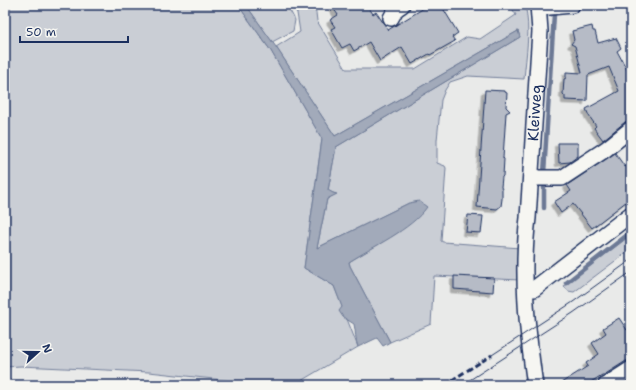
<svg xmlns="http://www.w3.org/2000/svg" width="636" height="390" viewBox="0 0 636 390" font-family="'Shantell Sans',sans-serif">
<defs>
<filter id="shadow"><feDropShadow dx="-3.5" dy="3.5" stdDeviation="0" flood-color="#0004"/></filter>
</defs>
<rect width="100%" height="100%" fill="#e9eae9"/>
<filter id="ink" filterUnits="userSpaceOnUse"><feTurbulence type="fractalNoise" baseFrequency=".025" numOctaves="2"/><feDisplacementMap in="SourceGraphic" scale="8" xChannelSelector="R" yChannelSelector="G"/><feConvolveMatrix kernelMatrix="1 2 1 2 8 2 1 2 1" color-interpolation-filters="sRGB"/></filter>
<g filter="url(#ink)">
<path fill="#caced5" stroke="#727e9a" d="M5,5H238L271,51L322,139L304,268L334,286L358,347L294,385H269L149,372L21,366L5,367Z
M246,5H287L295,20L293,31L272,42Z
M292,5H315L317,21L346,69H415L467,37L480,39L516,15L510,5H525C531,29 526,55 524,79L468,76L450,82L445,90L441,100L437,140V163L445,166L446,168L441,241L443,242L520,248V280L434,276L431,324L390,342L350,266L349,262L400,231L409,203L317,248L327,199L336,194L328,191L336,147L520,37L518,31L335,136L276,47L300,32L297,13Z
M631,235V249L574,292L568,291L564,286Z"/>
<path fill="#a2aaba" stroke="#6c7995" d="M238,5H246L276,47L335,136L518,31L520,37L336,147L328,190L333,193L337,194L327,199L317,248L409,203L419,201L427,207C411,230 372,247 349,262L350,266L390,342L383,346L377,338L358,347C355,339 356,332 354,324L343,317L339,311L342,307L334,286L304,268L322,139L271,51Z"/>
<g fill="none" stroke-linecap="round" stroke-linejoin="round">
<path stroke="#6c7995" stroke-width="4.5" d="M544,173L554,14
M544,183V208
M566,283L631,232"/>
</g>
<path fill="#b6bbc6" stroke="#1b2f5e" filter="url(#shadow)" d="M331,5H367L373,14L376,12L388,30L429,5H441L458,33L452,37L455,41L430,55L429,54L412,64L402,47L380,61L369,42L354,51L350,44L342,48L331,29L335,27L330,20L338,15Z
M592,26L593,31H595L598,43L616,38L621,48L617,51L631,77V119L625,122L603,140L594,128L596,126L589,116L586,109L619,91L609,67L588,75L587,101L565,100V96L563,94L564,79L566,78V72L582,73L575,46L571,44L574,40L572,31Z
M485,90L505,91V92L507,93L506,107L510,111L506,113L503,158L504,159L503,176L502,177L501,187L502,189V199L501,206L497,209L477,207Z
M558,143H578V156L570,162L559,163Z
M615,153L625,167L631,162V198L592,228L573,204L561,213L554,202L571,191L567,185Z
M468,215L483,216L481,233L466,232Z
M454,276L494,278L493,292L454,289Z
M619,318L627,330L631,327V360L626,361L604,375H602L586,385L561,383L588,366L586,363L599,354L592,343L606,333L603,328Z"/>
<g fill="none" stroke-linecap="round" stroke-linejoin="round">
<g stroke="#1b2f5e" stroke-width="18">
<g id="minor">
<path d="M540,5L539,8L572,5"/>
<path d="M391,18L396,9L402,5"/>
<path d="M531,178H562L606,149L631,129"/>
<path d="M534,289L631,214"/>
<path id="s1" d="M535,385C527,330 521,272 528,218L540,31L538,5"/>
<path d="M606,385L631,369"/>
</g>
</g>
<use href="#minor" stroke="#f6f6f2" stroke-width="15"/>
<path stroke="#1b2f5e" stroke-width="1" d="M492,355L573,302L631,260
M462,385L573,313L631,272"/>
<path stroke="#1b2f5e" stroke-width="3" stroke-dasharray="6 3" stroke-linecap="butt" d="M444,385L492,355"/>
</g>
</g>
<g text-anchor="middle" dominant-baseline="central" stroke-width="3" stroke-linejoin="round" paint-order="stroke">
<g font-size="15" fill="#1b2f5e" stroke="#f6f6f2">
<text stroke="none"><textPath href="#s1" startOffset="273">Kleiweg</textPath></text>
</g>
</g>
<rect width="636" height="390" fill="none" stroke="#f6f6f2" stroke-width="20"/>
<rect x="10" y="10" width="616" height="370" fill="none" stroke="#1b2f5e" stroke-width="1.5" filter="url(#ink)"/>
<g transform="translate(38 352) rotate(69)" stroke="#f6f6f2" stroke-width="3" paint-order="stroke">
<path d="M0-3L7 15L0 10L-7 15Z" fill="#1b2f5e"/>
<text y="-6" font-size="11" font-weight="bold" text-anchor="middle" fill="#1b2f5e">N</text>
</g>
<path d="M20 36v6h108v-6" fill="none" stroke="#1b2f5e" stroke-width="2"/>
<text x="26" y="36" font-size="12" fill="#1b2f5e" stroke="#f6f6f2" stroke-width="3" paint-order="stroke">50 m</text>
</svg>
